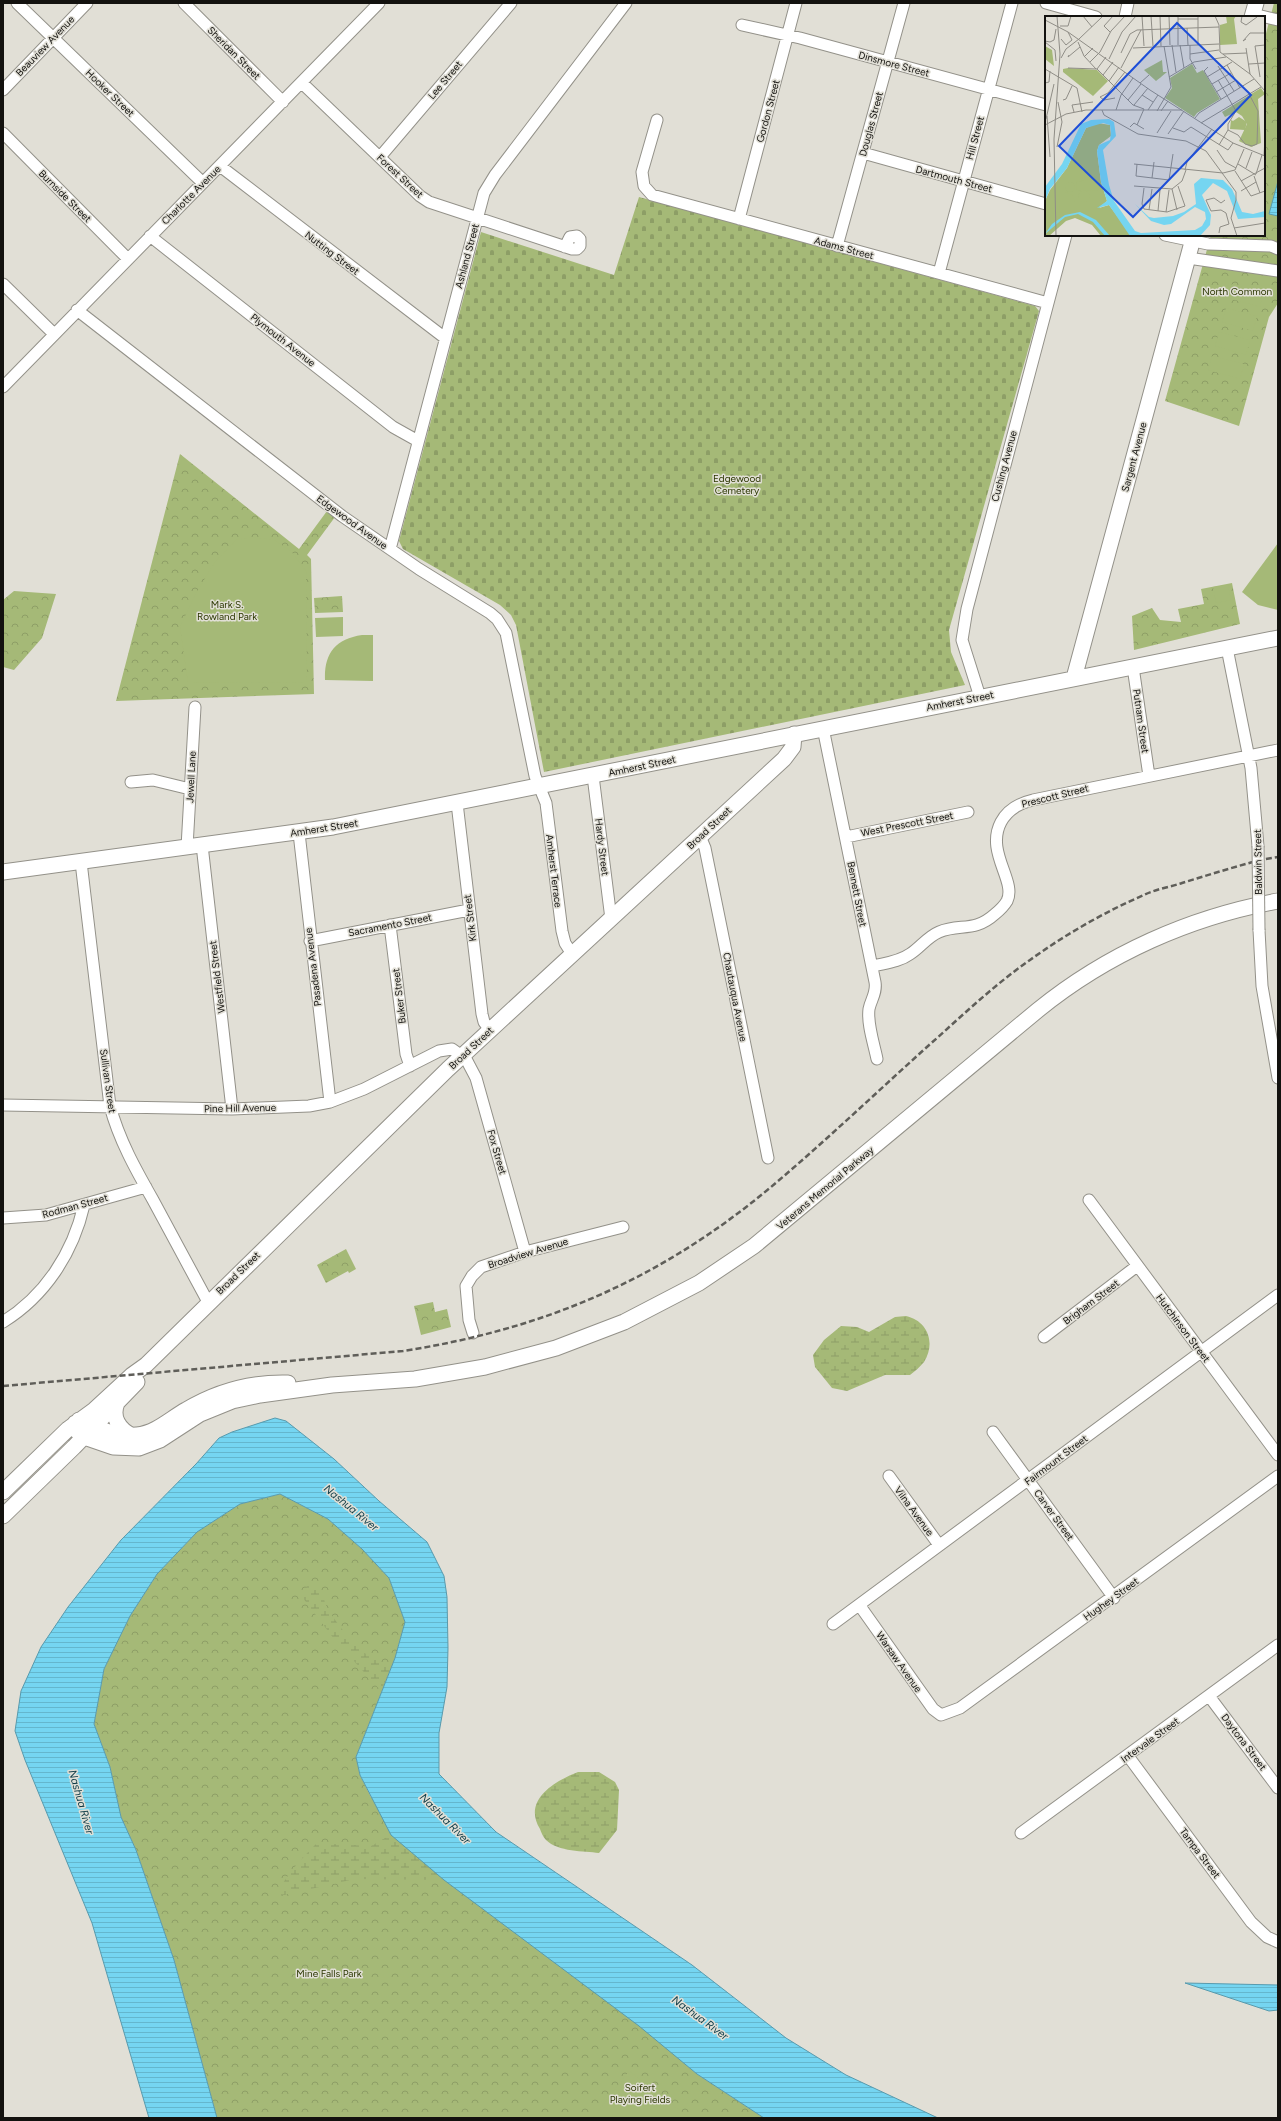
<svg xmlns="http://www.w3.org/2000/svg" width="1281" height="2121" viewBox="0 0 1281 2121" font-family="Figtree,sans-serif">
<defs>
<pattern id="forest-crowns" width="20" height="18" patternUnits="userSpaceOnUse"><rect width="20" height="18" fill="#a5b977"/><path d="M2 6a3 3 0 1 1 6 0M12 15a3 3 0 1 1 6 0" fill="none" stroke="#8d9e66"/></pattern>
<pattern id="wetland-marsh" width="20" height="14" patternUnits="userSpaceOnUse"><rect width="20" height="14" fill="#a5b977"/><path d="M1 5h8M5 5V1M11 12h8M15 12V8" fill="none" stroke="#8d9e66"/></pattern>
<pattern id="cemetery-stones" width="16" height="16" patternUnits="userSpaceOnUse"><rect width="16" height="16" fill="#a5b977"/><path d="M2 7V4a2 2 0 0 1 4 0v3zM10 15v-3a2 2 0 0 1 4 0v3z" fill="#8d9e66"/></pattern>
<pattern id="water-rules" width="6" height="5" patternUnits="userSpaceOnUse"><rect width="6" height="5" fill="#75d5f1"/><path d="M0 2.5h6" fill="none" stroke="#64b6cd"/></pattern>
</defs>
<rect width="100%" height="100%" fill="#e1dfd6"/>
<path fill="url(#forest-crowns)" d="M1274,3H1278V303L1269,317L1239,426L1165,401L1211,235H1264V41Z
M180,454L299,549L327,511L335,517L307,555L311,559L314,694L116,701Z
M1232,583L1240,624L1134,650L1132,616L1152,608L1160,620L1181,622L1178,609L1204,604L1201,589Z
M14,591L56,594L42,638L14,670L3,667V600Z
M342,596L343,612L315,613L314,598Z
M346,1249L356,1269L349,1273L348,1271L326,1283L317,1265Z
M433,1302L435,1312L447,1309L451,1327L421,1335L414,1306Z
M280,1494L328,1519L362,1549L389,1578L405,1622L395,1658L356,1757L360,1775L371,1797L697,2074L764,2118H217L174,1960L136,1850L121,1817L110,1767L94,1724L104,1669L130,1616L157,1574L197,1532L240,1504Z"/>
<path fill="url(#wetland-marsh)" d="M906,1316C928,1321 936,1343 924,1362C920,1367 915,1371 910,1375H885L847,1391L832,1388L815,1367L813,1355L824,1340L841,1326L857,1327L869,1332L895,1317Z
M307,1585L319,1587L328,1610L341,1628L363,1652L390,1669L395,1658L381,1691L334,1639L303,1598Z
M578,1772H599L615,1782L619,1790L617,1830L599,1853C584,1851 558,1852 546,1840C543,1837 541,1832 540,1829C522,1800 555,1781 578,1772Z
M391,1835L444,1880L355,1879L275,1897C286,1875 300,1860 317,1843L371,1846Z"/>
<path fill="url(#cemetery-stones)" d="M639,197L1035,306L1039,311L949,630L951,652L965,685L544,772L516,625L511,615L500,605L403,549L399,541L481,232L614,275Z"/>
<path fill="#a5b977" d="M1232,284L1263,292L1260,307L1228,298Z
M1226,308L1257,316L1253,331L1222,322Z
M1219,332L1250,340L1246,355L1215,346Z
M1212,356L1244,364L1240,379L1208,370Z
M252,537L274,540L291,551L306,571L307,682L188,683L180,627L196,593L215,562L236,540Z
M1278,543V610L1258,605L1242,592Z
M1228,585L1231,600L1216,603L1213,587Z
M343,617V636L316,637L315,618Z
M362,635H373V681L325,680C324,654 335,639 362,635Z
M629,2071L690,2118H593Z"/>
<path fill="url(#water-rules)" stroke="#589aad" d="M1278,181V216L1269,214Z
M275,1418L286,1421L334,1459L379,1501L427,1542L444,1576L447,1597L448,1648L447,1687L439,1733V1774L496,1832L692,1965L786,2038L846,2075L938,2118H764L697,2074L639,2026L444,1880L391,1835L360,1775L356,1757L395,1658L405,1622L389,1578L362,1549L328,1519L280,1494L240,1504L197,1532L157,1574L130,1616L104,1669L94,1724L110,1767L121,1817L136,1850L174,1960L217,2118H149L92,1923L25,1760L15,1731L21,1691L41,1647L68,1607L121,1540L196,1464L219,1438L232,1432Z
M1185,1983L1278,1985V2010L1269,2011Z"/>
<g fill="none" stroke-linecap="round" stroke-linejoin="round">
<g stroke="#939189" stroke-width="13">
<path id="street" d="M17,3L203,183
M184,3L283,102
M1046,3L1096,17
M1253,14L1278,20
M1125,17L1128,3
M742,25L800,38L1046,105
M302,83L420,196L429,202L572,249H577L580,246V239L577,236L570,237L565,247
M3,90L87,3
M657,120L642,172L644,186L652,195L1048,303
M3,133L127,258
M863,153L1046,204
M380,157L511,3
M220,166L445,338
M739,219L796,3
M1165,235L1208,244L1271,246L1278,249
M150,236L393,427L418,441
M837,246L904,3
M1188,258L1278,271
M939,273L1012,3
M3,284L54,334
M77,310L342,516L419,569L490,613L497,619L506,633L535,776L546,803L562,931L565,943L572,954
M3,387L379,3
M390,549L484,193L495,175L626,3
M1227,648L1251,768L1258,846
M1133,667L1149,776
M980,697L962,640L967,609L1066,235
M823,728L875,982C877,993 871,999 869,1009C867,1024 874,1044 877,1059
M593,776L611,919
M131,782L153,780L190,789
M457,803L482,1014L484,1022L490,1030
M299,833L330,1102
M700,836L705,848L768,1158
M846,837L968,812
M202,845L232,1109
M187,847L195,707
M81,862L110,1106C119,1140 136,1170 153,1200C171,1234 190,1268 208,1302
M390,925L406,1054L410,1066
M1259,930L1262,986L1278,1078
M310,941L469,910
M873,966C885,963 899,962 910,954C920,948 927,937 939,932C960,923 974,933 995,914C1000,910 1004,906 1007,901C1017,881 985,852 1001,822C1008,809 1020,803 1033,800L1278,750
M3,1105L232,1109L309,1106L330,1102L364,1089L439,1051L452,1049L466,1059L476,1078L525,1252
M1089,1200L1278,1455
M3,1218L46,1215L146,1187
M3,1322C45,1296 73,1253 84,1205
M473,1333L469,1320L466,1286L472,1276L481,1267L525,1252L623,1227
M1044,1337L1137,1266
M993,1432L1114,1598
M889,1476L939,1545
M860,1606L933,1709L941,1715L960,1708L1278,1476
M833,1624L1278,1295
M1209,1696L1278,1788
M1128,1756L1251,1922L1267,1937L1278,1942
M1021,1833L1278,1645"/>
</g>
<g stroke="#939189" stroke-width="17">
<path id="secondary" d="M1252,17L1256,3
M1074,678L1194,235
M3,872L333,827L1278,638
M117,1403C111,1417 119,1430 133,1436
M79,1420C98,1428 117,1438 137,1435C156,1433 170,1419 186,1410C216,1392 252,1382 288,1383
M75,1423L77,1431L84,1437L113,1447L139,1448L160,1440L200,1414L232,1401L260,1395L332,1385L415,1379L485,1367L556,1348L624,1322L699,1283L754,1246L1038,1010C1107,954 1190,917 1278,901
M3,1492L68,1429L94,1410L132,1375L146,1365L448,1069L784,759L793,747L794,734
M3,1516L74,1447L137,1382"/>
</g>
<use href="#street" stroke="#fff" stroke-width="11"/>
<use href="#secondary" stroke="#fff" stroke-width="15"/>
<path stroke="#5f5e59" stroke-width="2.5" stroke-dasharray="6 3" stroke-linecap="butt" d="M3,1386L403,1351C545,1329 661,1279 771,1187C828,1139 882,1087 937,1038C967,1011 997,983 1030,960C1063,936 1106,911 1144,895C1156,889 1170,887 1182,883C1208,875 1234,867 1260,860L1278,857"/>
<g stroke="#939189" stroke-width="13" stroke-linecap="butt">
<path id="street-bridge" d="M1258,846L1259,930"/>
</g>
<use href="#street-bridge" stroke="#fff" stroke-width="11"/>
</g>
<g text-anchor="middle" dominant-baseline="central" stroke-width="3" stroke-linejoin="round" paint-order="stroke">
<g font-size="10" fill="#13120f" stroke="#e1dfd6">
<text transform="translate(45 46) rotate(-46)">Beauview Avenue</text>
<text transform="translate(234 53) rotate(45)">Sheridan Street</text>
<text transform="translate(894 64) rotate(15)">Dinsmore Street</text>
<text transform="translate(445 80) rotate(-50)">Lee Street</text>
<text transform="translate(110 93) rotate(44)">Hooker Street</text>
<text transform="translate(768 111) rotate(-75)">Gordon Street</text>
<text transform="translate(871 124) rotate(-75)">Douglas Street</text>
<text transform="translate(975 138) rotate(-75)">Hill Street</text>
<text transform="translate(400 176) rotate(43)">Forest Street</text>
<text transform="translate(954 179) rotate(15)">Dartmouth Street</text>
<text transform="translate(191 195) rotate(-45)">Charlotte Avenue</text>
<text transform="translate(65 196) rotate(45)">Burnside Street</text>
<text transform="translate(844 248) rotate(15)">Adams Street</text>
<text transform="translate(332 253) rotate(37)">Nutting Street</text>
<text transform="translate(467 256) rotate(-75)">Ashland Street</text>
<text transform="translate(283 340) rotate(38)">Plymouth Avenue</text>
<text transform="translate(1134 457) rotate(-75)">Sargent Avenue</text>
<text transform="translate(1004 466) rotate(-75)">Cushing Avenue</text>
<text transform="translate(352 522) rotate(36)">Edgewood Avenue</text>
<text transform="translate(960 701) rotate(-11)">Amherst Street</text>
<text transform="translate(1141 721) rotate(82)">Putnam Street</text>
<text transform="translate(642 766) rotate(-12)">Amherst Street</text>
<text transform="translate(191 777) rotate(-87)">Jewell Lane</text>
<text transform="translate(1055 796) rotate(-14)">Prescott Street</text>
<text transform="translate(907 824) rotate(-11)">West Prescott Street</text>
<text transform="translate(324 828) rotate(-9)">Amherst Street</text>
<text transform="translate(709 828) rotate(-43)">Broad Street</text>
<text transform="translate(602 847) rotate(83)">Hardy Street</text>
<text transform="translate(1258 862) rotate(-91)">Baldwin Street</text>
<text transform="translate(554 871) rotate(83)">Amherst Terrace</text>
<text transform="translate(857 894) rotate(79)">Bennett Street</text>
<text transform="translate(470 918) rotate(-97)">Kirk Street</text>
<text transform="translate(390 925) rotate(-11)">Sacramento Street</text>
<text transform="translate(313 967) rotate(-97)">Pasadena Avenue</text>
<text transform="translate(217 977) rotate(-97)">Westfield Street</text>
<text transform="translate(399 996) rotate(-97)">Buker Street</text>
<text transform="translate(735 997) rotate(79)">Chautauqua Avenue</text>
<text transform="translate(471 1048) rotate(-43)">Broad Street</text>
<text transform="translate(108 1081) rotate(82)">Sullivan Street</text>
<text transform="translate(240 1108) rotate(-1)">Pine Hill Avenue</text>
<text transform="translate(497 1152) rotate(74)">Fox Street</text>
<text transform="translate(825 1188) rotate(-40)">Veterans Memorial Parkway</text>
<text transform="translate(75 1206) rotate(-15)">Rodman Street</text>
<text transform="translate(528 1253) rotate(-17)">Broadview Avenue</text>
<text transform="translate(238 1273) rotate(-44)">Broad Street</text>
<text transform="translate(1091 1302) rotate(-37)">Brigham Street</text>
<text transform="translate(1183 1328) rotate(53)">Hutchinson Street</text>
<text transform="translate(1056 1460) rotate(-37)">Fairmount Street</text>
<text transform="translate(914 1511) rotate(54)">Vilna Avenue</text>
<text transform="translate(1054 1515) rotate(54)">Carver Street</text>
<text transform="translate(1111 1599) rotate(-36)">Hughey Street</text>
<text transform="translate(899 1662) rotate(55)">Warsaw Avenue</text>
<text transform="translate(1150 1740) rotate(-36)">Intervale Street</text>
<text transform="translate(1244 1742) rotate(53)">Daytona Street</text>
<text transform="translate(1200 1853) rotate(53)">Tampa Street</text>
</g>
<g font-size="10" fill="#2b3700" stroke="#e1dfd6">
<text x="1237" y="291">North Common</text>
<text x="737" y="478">Edgewood<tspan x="737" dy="12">Cemetery</tspan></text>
<text x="227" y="604">Mark S.<tspan x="227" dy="12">Rowland Park</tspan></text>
<text x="329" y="1973">Mine Falls Park</text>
<text x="640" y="2087">Soifert<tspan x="640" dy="12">Playing Fields</tspan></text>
</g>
<g font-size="11" font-style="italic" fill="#0d3b46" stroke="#e1dfd6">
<text transform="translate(351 1508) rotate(39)">Nashua River</text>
<text transform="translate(81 1802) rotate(74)">Nashua River</text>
<text transform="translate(445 1819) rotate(45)">Nashua River</text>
<text transform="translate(700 2018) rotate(36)">Nashua River</text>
</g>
</g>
<g transform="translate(1045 16)">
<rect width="220" height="220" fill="#e1dfd6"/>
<path d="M181,0H191L189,3L192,28L175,29V9L182,7ZM0,30L7,34L9,50L0,43ZM117,44L118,56H122L111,65L99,54ZM216,72L220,78L213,83L216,127L206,131L194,125L202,108L197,100L191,96L180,101L177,96ZM53,107L65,109L66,120L54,129L52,135L56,166L62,185L54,192L64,189L87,220H56L47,209L30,202L21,205L4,220H0V185L5,174L22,152L41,112Z" fill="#a5b977"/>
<path d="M147,48L152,57L158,54L175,83L152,97L149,101L120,82L127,72L125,62ZM23,52L52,54L63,65L48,80L18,56V53Z" fill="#a5b977"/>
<path d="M106.5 57a5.5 5.5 0 1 1 11 0a5.5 5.5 0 1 1-11 0ZM194,101L202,106L200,114L185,113L186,104L188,105ZM53,162L54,174L32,175L31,166ZM20 171a5 5 0 1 1 10 0a5 5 0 1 1-10 0ZM33.5 180a5.5 5.5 0 1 1 11 0a5.5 5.5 0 1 1-11 0ZM20,176L27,179L30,186H20Z" fill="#a5b977"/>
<path d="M64,103L69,106L71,120L58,134L64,169L69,185L90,215L96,217L150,214L157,210L161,203L160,196L150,191L126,208L119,209L106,205L90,188L104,201L109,202L128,200L139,196L151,188L149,168L156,162L178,164L187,173L197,196L208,198L220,195V201L193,203L182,175L168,167L157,179L166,199L165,209L155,220H85L64,189L52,192L62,185L56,166L52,135L54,129L65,124L66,117L65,109L58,107L41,112L22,152L5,173L0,185V171L17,148L36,108L46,104ZM35,196L51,204L65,220H60L48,206L33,198L20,201L0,218L7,208L20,199Z" fill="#75d5f1"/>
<path fill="none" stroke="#8f8d86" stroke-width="1" d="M38,0L47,11M97,0L99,30M106,0L108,30M115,0L116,30M124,0L125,29M133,0V29M170,0L174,9L175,36L205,58L220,75M197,0L196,6L201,9L212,1M153,1V29M133,3H153M0,4L23,16L27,24L21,29L16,23M15,10H23L26,0M142,12L143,29M23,16L105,74L188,127L220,140M65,16L59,10L68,0M34,23L57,1M201,23L198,25L205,17H220M0,25L5,26L9,24L11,13M0,26L10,34L11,45M33,26L39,40L51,53M127,29L131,56M135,29L139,52M145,29V43L151,53M88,32L174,28M201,32L205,58M76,37L85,18L92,14L174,11M145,38L174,34M178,38L202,37M24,39L23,41L35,31M39,41L48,32M16,42L21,33L34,23M64,43L77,16L91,0M45,46L55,36L66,15L80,0M204,48L220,47M182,49L195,72M173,50L189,75M163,51L159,55L176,83M23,52L52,53L88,89L99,93L92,109M76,52L96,14M0,53L32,72L37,96M52,53L61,41M58,59L68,46M124,61L149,46L181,41M162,61L187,46M215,61L210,30L220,29M173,64L191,95M64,65L74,51M0,67L4,66L5,55M95,67L104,59M167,68L186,57M171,76L191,64M97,79L108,86M70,82L59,84L55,81L63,77L80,56M18,84L21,83L27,70M83,84L96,68M89,89L103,72M57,94L59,99L93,118L141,125L161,135L191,176V184L186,202L192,220M71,94L76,79L88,62M103,94L113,79M112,95L126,71L119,30M116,95L123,85M29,96L27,89L48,86M2,100L5,141M150,102L154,97L209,63M1,103L9,68M156,107L216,71M0,109L21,98L41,94H137M85,111L89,107L99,113M128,112L139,116L146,111L183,134L188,127M183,114L193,119L200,128L207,130L212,128L213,95L204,78M183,114V108L191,95M112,117L126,95M123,118L139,95M174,129L183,114M12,131L17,106L13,86M172,134L180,146L191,152M219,140L220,121M89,148L178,157L190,154L199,133M92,148L91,160L124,164L128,138M193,148L211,159M201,152L207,136M140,154L142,146L167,113M190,155L206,180L220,175M211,158L217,139M209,160L215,177M107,162L109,146M196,165L220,152M89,170L127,173L137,165L141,154M99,172L97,188L99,193L122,196L140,190L133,170M127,173L132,194M196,175L211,166M104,194L107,173M113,195L115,174M121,196L124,174M189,212L220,207M174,217L175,211L184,208L181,197L176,194L166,195L161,184L169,182L176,187L180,184M11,220L9,123L15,38L12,0"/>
<path fill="#1d4ed8" fill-opacity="0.15" stroke="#1d4ed8" stroke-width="2" d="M132,7L206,79L88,201L14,130Z"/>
<rect width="220" height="220" fill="none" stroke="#13120f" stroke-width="2"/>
</g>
<rect width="1281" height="2121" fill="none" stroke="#13120f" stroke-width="8"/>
</svg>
